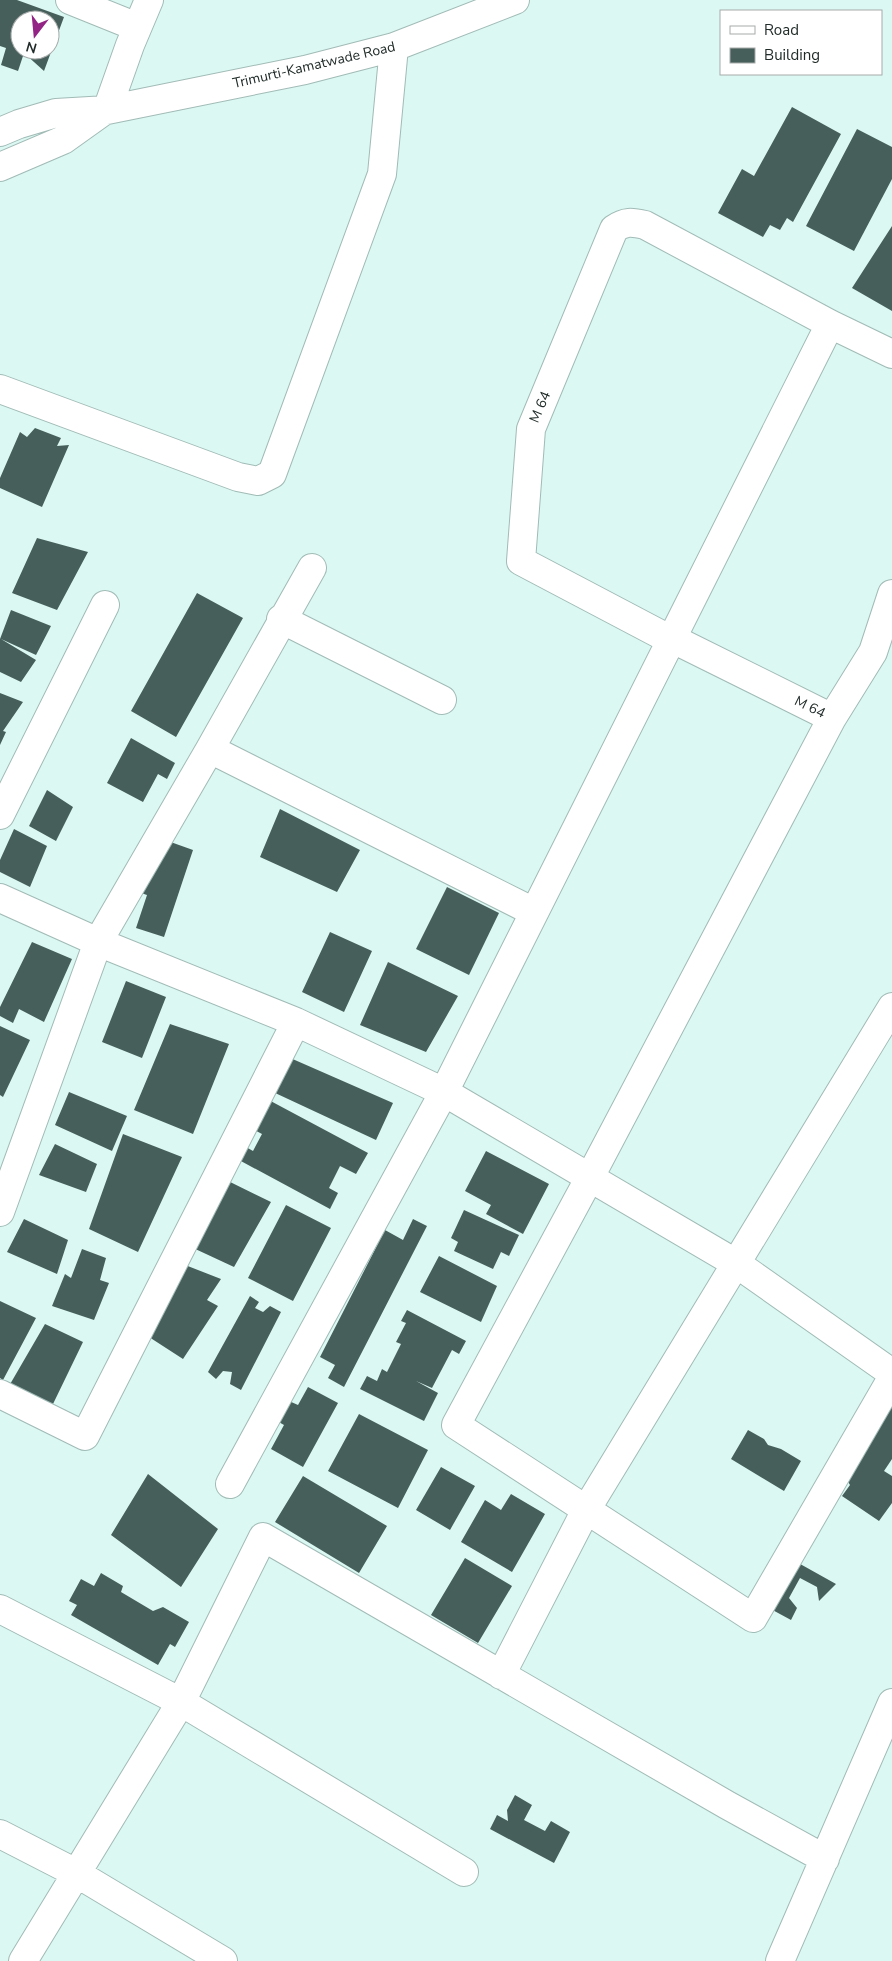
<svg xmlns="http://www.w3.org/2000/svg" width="892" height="1961" viewBox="0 0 892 1961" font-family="'Nunito Sans',sans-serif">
<rect width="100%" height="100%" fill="#dcf8f3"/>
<path fill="#475f5b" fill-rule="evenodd" d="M0,0H17L64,17L44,71L24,53L18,71L1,65L6,48L0,46ZM20,20H50V50H20Z
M792,107L841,134L793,222L787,218L780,230L770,225L763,237L718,213L742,169L754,176Z
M857,129L892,147V179L854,251L806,226Z
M892,226V311L852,288Z
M35,428L61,438L57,446L69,445L42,507L0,488V478L20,432L27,437Z
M37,538L88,552L57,610L12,593Z
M197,593L243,618L176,737L131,711Z
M11,610L51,626L36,655L1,639L36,660L21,682L0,672V639Z
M0,693L23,702L3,731L6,732L0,745Z
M131,738L175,763L167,779L158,774L143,802L107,783Z
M47,790L73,807L56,841L29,826Z
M280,809L360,850L337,892L260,857Z
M14,829L47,846L30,887L0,872V860Z
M165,840L193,850L164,937L136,928L147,895L141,893Z
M447,887L499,913L469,975L416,949Z
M330,932L372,951L344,1012L302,992Z
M32,942L72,959L44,1022L19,1009L13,1023L0,1016V1007Z
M388,962L458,996L426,1052L360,1025Z
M126,981L166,997L142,1058L102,1042Z
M170,1024L229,1044L193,1134L134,1110Z
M0,1026L30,1040L3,1097L0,1095Z
M288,1057L393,1103L376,1140L273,1092Z
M69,1092L127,1116L112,1151L55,1125Z
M265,1098L368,1153L356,1174L340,1166L329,1188L338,1193L330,1209L239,1160L246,1147L253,1151L262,1134L249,1127Z
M123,1134L182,1157L138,1252L89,1229Z
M55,1144L97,1164L86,1192L39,1175Z
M486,1151L549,1184L523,1234L486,1214L491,1205L465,1191Z
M222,1178L271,1202L234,1267L191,1247Z
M286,1205L331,1228L293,1301L248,1278Z
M464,1210L519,1235L509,1256L501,1252L493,1269L454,1251L458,1242L451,1238Z
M24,1219L68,1240L57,1274L7,1252Z
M413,1219L427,1226L344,1387L328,1378L335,1365L320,1357L385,1230L403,1240Z
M82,1249L106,1258L100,1280L109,1283L94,1320L52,1306L65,1274L71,1278Z
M439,1256L497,1286L481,1322L420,1292Z
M180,1263L221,1279L207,1300L218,1306L183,1359L149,1337Z
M250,1296L259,1302L255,1308L263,1312L270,1306L281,1312L241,1390L230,1384L232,1372L223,1371L216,1379L208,1372Z
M0,1301L36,1318L3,1380L0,1378Z
M407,1310L466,1341L459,1354L452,1350L432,1388L416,1381L438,1393L424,1421L360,1389L367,1376L377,1381L382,1369L387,1372L401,1344L396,1342L406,1323L401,1321Z
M45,1324L83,1342L53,1404L9,1386Z
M308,1387L338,1403L303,1467L271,1449L284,1425L277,1421L289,1401L298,1405Z
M892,1402V1459L884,1471L892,1476V1503L879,1521L842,1496L850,1485L844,1475Z
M359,1414L428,1450L398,1508L328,1471Z
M748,1430L764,1439L768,1445L781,1449L801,1461L784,1491L731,1459Z
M441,1467L475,1486L450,1530L416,1510Z
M148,1474L218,1529L181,1587L111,1535Z
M303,1476L387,1526L359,1573L275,1522Z
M511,1494L545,1514L512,1572L461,1542L485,1500L501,1510Z
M465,1558L512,1586L478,1643L431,1615Z
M793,1560L836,1584L819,1601L817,1587L800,1578L789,1598L797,1608L791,1620L767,1607Z
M101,1573L123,1586L121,1592L153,1611L163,1607L189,1622L175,1647L170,1644L158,1665L71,1615L77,1605L69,1601L81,1579L94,1586Z
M515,1795L532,1805L524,1820L545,1831L551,1821L570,1832L554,1863L490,1829L497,1815L508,1821L507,1810Z"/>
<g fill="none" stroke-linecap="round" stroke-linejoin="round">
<g stroke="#a1bbb6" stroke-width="30">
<path id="minor" d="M70,0L137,27
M107,110L130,45L149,0
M0,132L19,124L56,113L107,110L305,70L394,47L515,0
M0,167L63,140L105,110
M0,389L238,477L258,481L272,474L382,174L394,47
M892,594L873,652L832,718L590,1177L456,1425L753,1618L892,1378
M281,619L442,700
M832,718L681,643L671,640L521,561L531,429L614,229C625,221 632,222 645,225L830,324L892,354
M210,749L534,912
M0,815L105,605
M0,898L98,942L296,1022L444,1092L737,1264L892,1373
M0,1212L98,942L210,749L312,568
M0,1394L85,1436L296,1022
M230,1484L444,1092L830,324
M0,1609L181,1702L464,1872
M501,1675L586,1510L892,1007
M0,1834L76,1873L223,1961
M23,1961L181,1702L263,1537L727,1805L825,1859
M780,1961L892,1703"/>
</g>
<use href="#minor" stroke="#fff" stroke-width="28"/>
</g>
<g text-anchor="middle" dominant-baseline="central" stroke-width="5" stroke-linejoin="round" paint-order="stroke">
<g font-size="14" fill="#212c2a" stroke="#fff">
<text transform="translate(314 65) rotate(-13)">Trimurti-Kamatwade Road</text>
<text transform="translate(540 407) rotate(-67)">M 64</text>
<text transform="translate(810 707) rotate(26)">M 64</text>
</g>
</g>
<rect x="720" y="10" width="162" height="65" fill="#ffffff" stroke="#a6abaa"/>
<rect x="730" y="26" width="25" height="8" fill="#ffffff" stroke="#a6abaa"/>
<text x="764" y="35" font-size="15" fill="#212c2a">Road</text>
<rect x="730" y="48" width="25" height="15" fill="#475f5b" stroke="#a6abaa"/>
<text x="764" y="60" font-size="15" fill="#212c2a">Building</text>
<g transform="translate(35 35) rotate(196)"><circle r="24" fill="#ffffff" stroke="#a6abaa"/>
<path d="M0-4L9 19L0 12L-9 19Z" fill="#932485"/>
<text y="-8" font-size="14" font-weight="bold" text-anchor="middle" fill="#212c2a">N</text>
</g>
</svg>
